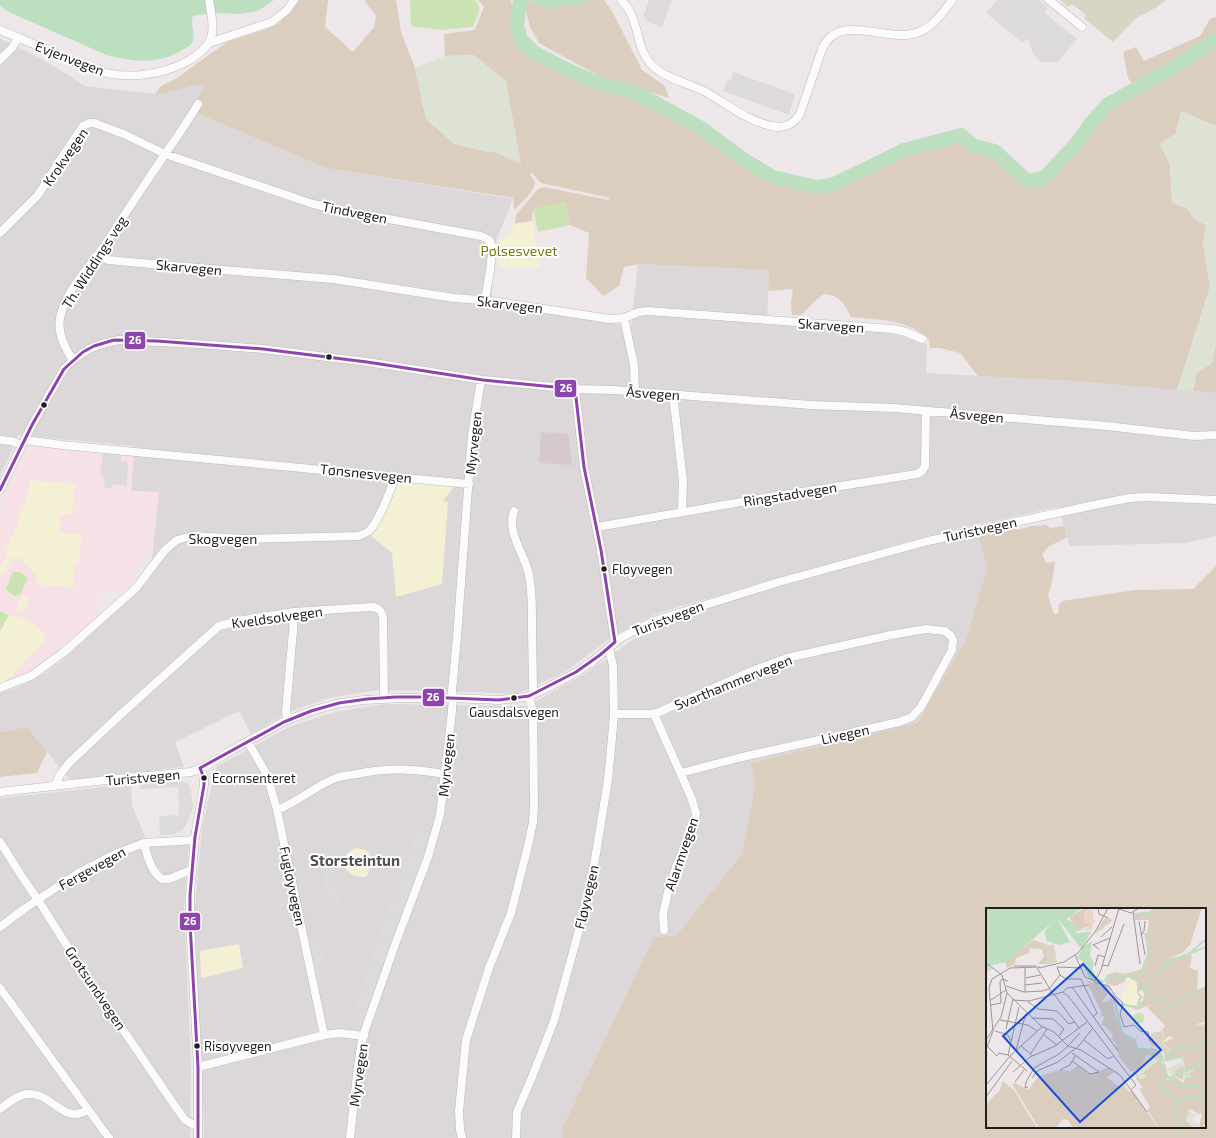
<svg xmlns="http://www.w3.org/2000/svg" width="1216" height="1138" viewBox="0 0 1216 1138" font-family="'Exo 2',sans-serif">
<rect width="100%" height="100%" fill="#ede7ea"/>
<path fill="#dcd8da" d="M0,38L49,63L85,86L155,94L166,93L200,84L204,86L189,110L326,168L513,199L496,241L491,305L631,326L638,264L769,270L767,323L884,331L927,344L926,373L1074,381L1216,393V536L1186,543L1070,546L1058,507L953,530L896,545L661,612L633,625L612,637L565,672L517,694L446,691L379,690L329,698L289,712L251,734L239,711L175,742L184,767L70,780L27,727L0,732V693L14,689L42,675L65,658L149,580L153,550L158,492L131,491L134,446L18,435L9,457L0,476Z
M977,532L987,568L966,640L918,724L751,763L755,786L742,854L676,936L654,938L562,1131L563,1138H204L202,1068L194,918L202,827L216,767L289,727L335,712L385,704L527,706L583,675L641,634L676,618L841,567Z
M131,784L132,805L149,846L189,843L184,907L191,1066L190,1138H0V798Z"/>
<path fill="#f6e2e6" d="M32,448H104L134,451L131,491L159,492L153,550L129,582L115,594L101,592L96,623L40,670L0,688V507L26,452Z"/>
<path fill="#d6c9cb" d="M541,432L568,434L572,465L539,463Z"/>
<path fill="#dbcebe" fill-rule="evenodd" d="M298,0H328L325,27L353,52L374,27L376,16L364,0H396L401,32L415,68L426,119L486,152H495L474,55L445,56L444,34L475,30L484,7L478,0H511L517,41L528,57L594,87L633,97L669,115L699,131L774,177L817,187L833,185L905,150L962,135L975,146L995,151L1028,181L1045,178L1076,145L1092,124L1109,104L1136,88L1128,78L1123,52L1136,47L1144,61L1200,36L1210,19L1216,17V126L1181,111L1176,133L1160,144L1170,164L1172,203L1187,208L1194,219L1206,225L1203,242L1210,287L1177,390L1074,381L978,376L960,353L940,348H930L929,339C906,319 880,320 851,317C844,303 840,295 823,294L812,304L802,315H792L791,303L793,289L768,291L769,270L638,264L624,267L619,286L603,296L586,278L589,233L570,225L565,202L533,209L532,221L515,224L516,215L538,189L544,187L608,200L611,198L541,183L531,172L530,174L535,182C533,193 524,200 516,208L514,209L513,198L326,168L189,110L204,87L200,84L166,93L155,94L161,86L177,78L227,42L264,30L278,24L291,11Z
M530,0L545,9L585,3L592,0H604L612,11L642,70L665,86L669,98L599,76L539,43L530,27L526,11Z
M1216,344V393L1193,391L1196,374L1212,363Z
M1047,525L1050,528L1064,526L1067,537L1048,547L1042,554L1046,563L1055,562L1052,583L1048,595L1054,614H1058L1059,605L1062,601L1135,590L1193,589L1216,566V1138H563L561,1131L654,937L676,936L742,854L755,786L751,763L918,723L966,640L987,568L977,532L1016,527L1018,530L1031,526ZM987,909H1205V1127H987Z
M27,727L47,752L37,773L0,777V732Z"/>
<path fill="#dee2d4" d="M474,55L506,81L521,164L495,152H486L454,144L426,119L415,68L445,56Z
M1181,111L1216,126V344L1212,363L1196,374L1193,391L1177,390L1210,287L1203,242L1206,225L1194,219L1187,208L1172,203L1170,164L1160,144L1176,133Z"/>
<path fill="#d8d5c5" d="M1060,0H1166L1157,7L1136,18L1113,42L1084,18L1086,15L1072,4L1068,7Z"/>
<path fill="#f3f0d4" d="M532,221L540,268H502L497,262L499,240L509,235L515,224Z
M29,480L75,484L72,515L61,514L59,532L82,535L79,562H75L73,588L36,584L37,575L19,558H12L3,575L0,573V567L8,551L6,549L18,524V520L28,497Z
M398,480L456,484L443,501L448,502L442,584L396,597L392,553L369,534Z
M23,595L30,598L23,613L16,610Z
M9,615C28,618 32,622 46,635L44,641L4,684L0,685V631Z
M356,848C359,849 363,849 366,850C374,854 370,871 366,877L354,876L343,867C343,856 347,852 356,848Z
M239,944L243,968L201,978L200,951Z"/>
<path fill="#cbe2b2" d="M410,0H475L480,8L473,27L441,30L411,26Z
M565,202L570,225L538,232L533,209Z
M13,572H20L28,578L20,595L14,596L6,589Z
M0,611L9,615L0,631Z"/>
<path fill="#dddadb" d="M649,0H672L662,27L647,22L644,15Z
M997,0H1038L1048,8L1045,13L1077,39L1058,62H1041L1033,54L1029,40H1025L1023,43L986,13Z
M733,72L795,94L789,115L723,91L727,81L731,80Z
M104,448L122,450L121,461L128,462L127,486L112,484V489L104,487L105,480L100,473Z
M176,779L180,780L188,784L190,787L193,805L191,814L186,825L182,830L175,834L160,835L159,816L179,815L178,787L140,789V783Z
M417,831L431,834L422,861L364,1021L351,1018L380,932Z
M329,854L340,906L330,908L319,857Z
M320,938L330,982L319,985L310,941Z"/>
<path fill="#bbdfbf" d="M0,0H274L258,11L240,14L214,13L193,16C189,24 197,34 192,43C190,46 186,48 182,50C160,65 129,62 104,54L9,12L0,6Z
M517,0H530L523,18L526,37L535,53C519,38 505,23 517,0Z
M530,0H592L585,3L545,9Z"/>
<g fill="none" stroke-linecap="round" stroke-linejoin="round">
<path stroke="#bbdfbf" stroke-width="14" d="M520,0L517,26L521,40L535,53L560,66L595,82L637,93L701,128L743,159L773,177L816,187L832,185L904,150L961,135L974,146L995,151L1027,181L1044,178L1075,145L1091,123L1108,104L1171,69L1216,40"/>
<g stroke="#bbb8ba" stroke-width="9">
<path id="minor" d="M621,0C624,4 628,7 630,12C639,28 637,48 650,63C661,77 688,83 704,91C726,103 746,121 772,126C784,129 794,124 800,114L822,49C839,10 889,45 919,32C934,26 943,12 952,0
M1049,0L1082,27
M0,30C16,37 32,43 48,50C64,57 81,66 98,71C126,79 158,76 184,63C217,46 215,33 209,0
M209,43L272,22L287,10L294,0
M0,60L12,48L18,38
M0,233L38,195L64,154L83,126L90,123H94L126,135L165,154L313,204L340,210L481,236C486,238 491,240 492,246C493,258 487,288 485,300
M97,256L108,260L151,264L333,279L454,298L492,301L610,319L624,318L639,312L648,311L892,329L906,332L922,339
M624,318L634,365L635,391
M73,360C64,347 56,330 61,314C68,287 91,266 106,243C121,220 136,197 151,175C167,151 184,128 198,104
M575,389L584,467L601,550L615,642
M673,394L683,481L682,511
M0,440L11,441L22,445
M25,440L62,445L469,484
M0,490L32,425L64,369L73,360L89,349L102,344L119,340L198,344L263,349L367,362L483,380L575,389L614,390L811,405L894,408L1107,426L1194,436L1216,435
M514,511C506,533 525,554 529,575C532,590 532,606 532,621C532,645 533,670 533,695
M597,527L770,497L917,474L922,471L925,466L926,411
M0,688L31,676L64,652L136,588L165,550L177,540L192,536L244,539L359,536C363,534 367,533 370,530C379,520 391,490 395,476
M614,714H649L657,713L757,669L787,658L891,635L926,629L945,631L951,636L953,640L952,650L921,707L912,717L899,722L738,758L681,773
M654,714L691,797L696,813L694,826L677,864L668,892L663,914L664,930
M287,720L286,711L293,631L294,612
M248,742L267,775L277,810L324,1035
M56,786L59,776L69,763L120,715L219,626L243,620L294,612L372,607C379,608 382,611 383,618L384,698
M0,792L115,779L191,772L206,766L232,750L287,720L318,709L340,703L364,700L401,698H453L499,700L526,697L543,690L577,672L593,661L622,637L654,621L779,582L928,541L1094,505L1130,498L1147,497L1216,500
M277,810C297,802 312,789 331,780C339,776 349,775 357,774C390,767 413,769 445,774
M0,842L21,875L38,900L83,971L175,1106L185,1120L198,1127
M144,843C147,855 151,872 162,879H169L191,870
M0,927L24,909L78,873L115,854L144,843L195,840
M0,988L109,1138
M198,1067L324,1035L339,1033L364,1036
M0,1109C7,1104 19,1094 28,1094C52,1092 62,1125 88,1110
M198,1138V1067L190,923V895L195,837L204,785V778L200,768
M350,1138L357,1074L361,1046L365,1030L396,942L428,857L440,815L451,721L453,698L452,691L457,637L472,435L481,380
M462,1138L460,1130L459,1111L466,1040L489,968L511,913L528,846L533,822L534,805L533,712L529,696
M516,1138L517,1112L532,1077L554,1021L590,890L608,780L612,738L614,714L613,666L609,648"/>
</g>
<use href="#minor" stroke="#fcfbfc" stroke-width="8"/>
<g stroke="#fff" stroke-width="6">
<path id="bus-1" d="M0,490L32,425L64,369L83,352L94,346L114,340L157,341L263,349L367,362L483,380L575,389L584,467L601,550L615,642L600,655L576,672L529,696L499,700L425,697H396L367,699L339,703L311,711L284,722L200,768L204,778V785L195,837L190,895V923L198,1067V1138"/>
</g>
<use href="#bus-1" stroke="#8e44ad" stroke-width="3"/>
</g>
<g fill="#1e1e1e" stroke="#fff" stroke-width="1.5">
<circle cx="329" cy="357" r="3.5"/>
<circle cx="44" cy="405" r="3.5"/>
<circle cx="604" cy="569" r="3.5"/>
<circle cx="514" cy="698" r="3.5"/>
<circle cx="204" cy="778" r="3.5"/>
<circle cx="197" cy="1046" r="3.5"/>
</g>
<g text-anchor="middle" dominant-baseline="central" stroke-width="4" stroke-linejoin="round" paint-order="stroke">
<g font-size="13" fill="#1e1e1e" stroke="#fff" text-anchor="start">
<text x="612" y="569">Fløyvegen</text>
<text x="514" y="712" text-anchor="middle">Gausdalsvegen</text>
<text x="212" y="778">Ecornsenteret</text>
<text x="204" y="1046">Risøyvegen</text>
</g>
<g font-size="14" fill="#1e1e1e" stroke="#fff">
<text transform="translate(70 58) rotate(21)">Evjenvegen</text>
<text transform="translate(65 157) rotate(-55)">Krokvegen</text>
<text transform="translate(355 212) rotate(11)">Tindvegen</text>
<text transform="translate(94 262) rotate(-57)">Th. Widdings veg</text>
<text transform="translate(189 267) rotate(5)">Skarvegen</text>
<text transform="translate(510 304) rotate(7)">Skarvegen</text>
<text transform="translate(831 325) rotate(4)">Skarvegen</text>
<text transform="translate(653 393) rotate(4)">Åsvegen</text>
<text transform="translate(977 415) rotate(5)">Åsvegen</text>
<text transform="translate(473 443) rotate(-84)">Myrvegen</text>
<text transform="translate(366 473) rotate(6)">Tønsnesvegen</text>
<text transform="translate(790 494) rotate(-9)">Ringstadvegen</text>
<text transform="translate(980 529) rotate(-12)">Turistvegen</text>
<text x="223" y="538">Skogvegen</text>
<text transform="translate(277 617) rotate(-8)">Kveldsolvegen</text>
<text transform="translate(668 618) rotate(-21)">Turistvegen</text>
<text transform="translate(733 682) rotate(-22)">Svarthammervegen</text>
<text transform="translate(845 734) rotate(-13)">Livegen</text>
<text transform="translate(446 765) rotate(-84)">Myrvegen</text>
<text transform="translate(143 777) rotate(-5)">Turistvegen</text>
<text transform="translate(681 854) rotate(-71)">Alarmvegen</text>
<text transform="translate(92 868) rotate(-29)">Fergevegen</text>
<text transform="translate(293 886) rotate(78)">Fugløyvegen</text>
<text transform="translate(586 897) rotate(-77)">Fløyvegen</text>
<text transform="translate(96 988) rotate(56)">Grøtsundvegen</text>
<text transform="translate(358 1075) rotate(-82)">Myrvegen</text>
</g>
<g font-size="14" fill="#7b790e" stroke="#fff">
<text x="519" y="250">Pølsesvevet</text>
</g>
<g font-size="15" font-weight="bold" fill="#515151" stroke="#fff">
<text x="355" y="860">Storsteintun</text>
</g>
</g>
<g transform="translate(986 908)">
<rect width="220" height="220" fill="#ede7ea"/>
<path d="M99,0L107,3V11L110,14L107,15L105,23L98,22L105,18L92,21L103,17L96,14Z" fill="#ead4c7"/>
<path d="M99,0L97,14L104,17L92,22L106,18L92,23L83,9ZM168,0H198L202,3L201,0H216L204,37L196,45L183,50L206,47L204,60L212,63L211,82L220,79V114L213,115L210,118L216,116L215,119L220,114V218L218,217V220L213,219L216,205L213,206L203,201L202,208L207,220H173L161,202L164,199L154,182L156,178L150,171L151,169L146,165L151,163L153,171H157L160,169L156,165L172,153L160,149L154,160L145,164L133,149L129,134L125,132L127,127L119,118L115,117L119,109L114,107L116,105L102,77L104,76L101,73L120,77L125,81L116,94L124,93L123,90L130,92L127,97L134,122L149,133L150,140L163,142L165,139L175,144L178,153H175V156L179,155L181,163V173L183,170L187,172L190,170L198,175L199,170H205L199,167L203,163L199,165L197,149L179,152V147L186,144L177,135L188,130L182,128L180,131L176,122L179,118L161,99L165,96L154,101L151,102L144,99H156L153,95L157,93L158,86L156,83L153,84L152,73L142,68L140,73L129,78L119,75L124,67L128,68L126,65L129,64L138,66L154,62L160,56L162,46L158,25H161L163,12H149L148,5L166,3ZM121,10L127,12L109,26L118,11ZM47,32L62,37L59,38L62,51L59,56H52L58,49L56,41L44,40L43,45L30,50L29,56L21,60L19,54ZM91,158L105,167L122,159L128,165L121,169L132,178L138,177L143,184L146,182L172,220H87L82,212L77,211L70,220H53L26,176L30,175L42,182L53,168L73,162L84,163ZM197,158L198,159L197,172L190,169L188,163ZM17,173L28,182L51,220H0V196L14,182Z" fill="#dbcebe"/>
<path d="M164,146L166,150L172,152L157,165L160,169L153,171L151,163L145,164L154,160L161,147ZM195,150H197L199,158V164L207,161V164L199,166L205,167V170H199L198,175L197,158L188,163L189,169L185,168L182,160L195,154ZM203,203L211,207L206,211L212,216V220H207L200,212Z" fill="#dee2d4"/>
<path d="M59,37H68L71,54L59,57L62,51ZM175,123L180,131L176,135L184,143L179,147L173,139L165,137V125Z" fill="#d8d5c5"/>
<path d="M142,69L151,73L152,84L156,82L158,86L152,100L142,97L134,90L142,78L139,71Z" fill="#f3f0d4"/>
<path d="M147.5 110a5.5 5.5 0 1 1 11 0a5.5 5.5 0 1 1-11 0Z" fill="#cbe2b2"/>
<path d="M0,0H96L80,11L86,14L91,22L89,25L105,24L96,40L106,33L104,48L108,55L106,62L111,70L118,73L121,66L127,67L117,75L103,71L97,54L91,49L96,42L70,8L84,34L73,37L61,33L58,24L67,14L20,54L2,58L6,62H2L0,71Z" fill="#bbdfbf"/>
<path fill="none" stroke="#bbdfbf" stroke-width="2" d="M153,7L164,6L167,0M0,29L17,0M0,33L19,0M203,46L220,31M157,59L162,47L163,21M124,66L136,71L142,68L152,74V85L155,89L152,95L155,99L135,97M143,68L159,64M157,80L183,53L220,39M157,80L169,93L181,94M129,94L136,126L149,132L151,141H160L173,146L175,156L182,168L173,176L191,194L190,208L195,220M173,109L190,93L220,79M175,150L194,139L211,140L220,133M175,153L196,149M182,169L190,171L197,179H215L220,182M186,169L220,154M191,193L204,189L220,191"/>
<path fill="none" stroke="#9a9798" stroke-width="1" d="M112,0L113,6L122,10M133,1L145,5L153,0M147,4L154,56M153,13L159,47M155,28L158,23L159,13M115,29L126,19M113,41L107,37L124,30M89,47L99,69L109,73L115,62L133,0M0,55L16,67L21,85L15,109L0,132M116,57L122,58L138,16M28,58H50M109,58L112,47L119,49M51,60L67,86M53,60L78,54L92,45L109,24L122,0M96,60L71,59L74,67L80,71H95L111,105L107,109M40,70L54,67M108,74L123,78L129,88L137,95L134,106L138,119L148,117L154,123L162,124L164,134M39,77L56,75M20,78L38,84L56,83L63,81L74,67M86,79L132,143M39,84V59M77,84L83,89L150,177L146,181M21,85L55,118L68,124L82,138L95,142L134,167L161,204M68,86L93,120M5,92L20,82M27,92L43,93L77,84L81,80L103,77M41,93L52,101L71,103L83,116L89,114M5,97L15,95L14,74L16,71L22,73M33,99L22,147L41,163M46,110L67,111L78,121L73,128M14,112L42,117L51,123M20,121L27,91M9,123L22,127L25,133M58,127L71,137M98,132L122,151L127,148M35,138L47,148M82,138L94,125M2,139L11,148L13,145L22,147M91,140L106,121M0,142L7,123L3,80L6,71L24,60L54,59M30,142L40,105M45,145L61,121M86,145L113,164L104,166L86,153M74,162L84,157L89,148M27,164L44,149L69,138L101,114M46,170L51,163L72,154L90,140M29,174L38,162M0,177L25,147L56,119M42,179L39,180L40,174L48,160L73,146L82,138M0,189L26,153"/>
<path fill="#1d4ed8" fill-opacity="0.15" stroke="#1d4ed8" stroke-width="2" d="M97,56L175,142L94,214L17,128Z"/>
<rect width="220" height="220" fill="none" stroke="#1e1e1e" stroke-width="2"/>
</g>
<g stroke="#fff" stroke-width="1.5">
<rect x="124" y="331" width="22" height="19" rx="4" fill="#8e44ad"/>
<rect x="554" y="379" width="23" height="19" rx="4" fill="#8e44ad"/>
<rect x="422" y="688" width="23" height="19" rx="4" fill="#8e44ad"/>
<rect x="179" y="912" width="22" height="19" rx="4" fill="#8e44ad"/>
</g>
<g font-size="11" text-anchor="middle" font-weight="bold" fill="#fff">
<text x="135" y="344">26</text>
<text x="566" y="392">26</text>
<text x="433" y="701">26</text>
<text x="190" y="925">26</text>
</g>
</svg>
